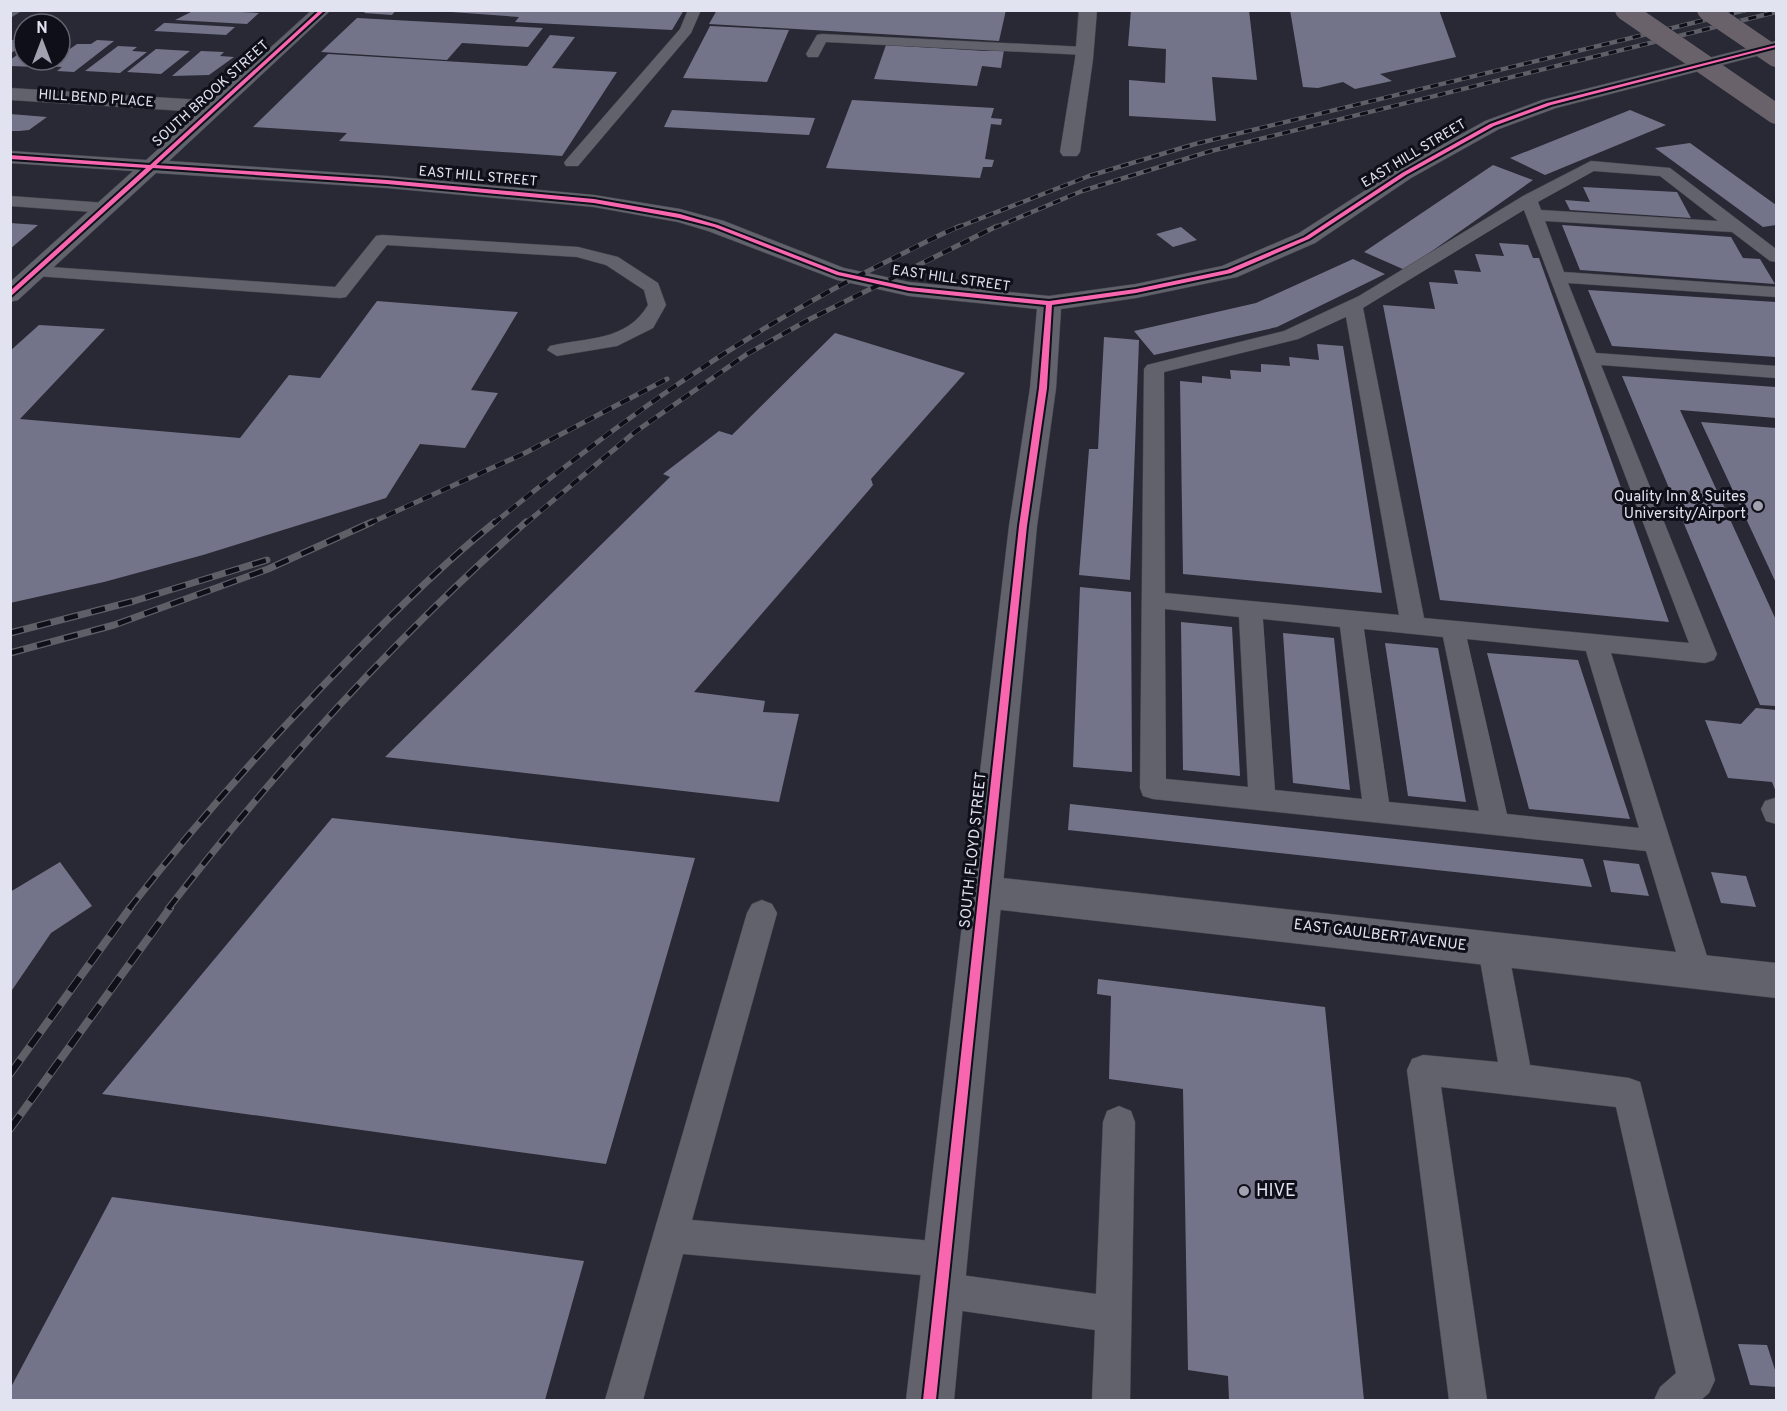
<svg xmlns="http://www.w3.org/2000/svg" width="1787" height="1411" viewBox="0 0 1787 1411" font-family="Overpass,sans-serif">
<rect width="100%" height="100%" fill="#282934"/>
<path fill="#737489" d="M195,10L220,11L259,13L247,24L175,20Z
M367,10H396L392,15L364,13Z
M424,10H684L672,30L515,22L519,17Z
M717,10H1006L999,41L709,24Z
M1131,10H1249L1257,80L1212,77L1216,121L1129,116V80L1165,83L1166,49L1128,46Z
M1290,10H1439L1456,57L1380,74L1392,81L1355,89L1343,82L1318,88L1303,87Z
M357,18L543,28L528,47L462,43L447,60L321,52Z
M164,23H167L235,27L226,35L154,31Z
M710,26L789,30L767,82L683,78Z
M550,35L575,37L552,68L617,72L562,156L339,141L347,133L253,127L328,54L527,66Z
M10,40H24V44L10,54Z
M97,40L114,41L74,72L57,71L62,67L47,66L60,60V56L77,44H91Z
M886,45L985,51L1004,50L1001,68L982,66L977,86L874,79Z
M118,46L137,47L132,51L147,52L120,73L85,71Z
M156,49L190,51L161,74L127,72Z
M24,50V60H46L36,67L10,66V60Z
M201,51L224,52L220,56L234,57L209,75L172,76Z
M852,100L994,108L991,118L1002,119L1001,125L991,124L985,159L994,160L992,167H983L980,178L826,168Z
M672,110L815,118L809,135L664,127Z
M1630,110L1666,125L1545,175L1510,158Z
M10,114L47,117L29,130L19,131H10Z
M1690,143L1776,205V225L1763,227L1655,148Z
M1493,165L1533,180L1405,270L1364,252Z
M1583,187L1677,192L1691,218L1570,210L1565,200L1590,202Z
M10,223L38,225L10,249Z
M1562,225L1731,237L1743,258L1760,259L1775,284L1580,270Z
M1181,227L1197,240L1173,247L1156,234Z
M1499,243L1528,245L1533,258H1539L1669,622L1440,600L1383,305L1435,309L1429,282L1458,284L1454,270L1481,272L1475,254L1504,256Z
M1353,259L1385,274L1277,327L1154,355L1134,331L1256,303Z
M1588,290L1776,302V357L1612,346Z
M377,301L518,312L471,390L498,393L465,448L420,444L386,498L203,555L104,582L10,603V351L39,325L105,329L20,419L240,438L289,375L320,378Z
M835,333L965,373L871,479L873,485L869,490L694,692L765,701L763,712L799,714L779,802L385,757L670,477L663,474L719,431L732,435Z
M1104,337L1139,340L1130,580L1079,575L1089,449H1098Z
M1317,344L1343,346L1382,593L1183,574L1180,381L1202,383V376L1231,379L1230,370L1261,372V364L1290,366L1289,357L1319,360Z
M1622,376L1776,387V418L1680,410L1776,620V706L1760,705Z
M1701,422L1776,428V583Z
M1080,587L1131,592L1132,772L1073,767Z
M1181,622L1232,627L1240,776L1183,770Z
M1283,633L1334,638L1350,790L1293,783Z
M1385,643L1438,648L1466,802L1408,796Z
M1487,653L1578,660L1630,819L1529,809Z
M1756,708L1776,710V792L1772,782L1728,778L1705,720L1741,724Z
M1070,804L1583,859L1592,887L1068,830Z
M332,818L695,858L606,1164L102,1094Z
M1603,860L1639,864L1649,896L1611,892Z
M60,862L92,906L51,933L10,993V892Z
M1711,872L1746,876L1756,907L1721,903Z
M1098,979L1325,1007L1364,1400H1229L1228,1376L1188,1370L1183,1089L1109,1079L1111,996L1097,994Z
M112,1197L584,1261L545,1400H10V1389Z
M1738,1344L1767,1345L1776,1373V1387L1750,1385Z"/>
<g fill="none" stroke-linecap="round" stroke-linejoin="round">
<g stroke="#43454e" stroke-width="1">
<path id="service" d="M688,10H701L691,33L578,166H566L564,163L566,160L680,29Z
M822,34L1085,47L1092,51L1085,55L826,42L818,57H808L806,54L817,35Z
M1591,161L1670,168L1776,249V262L1770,261L1732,232L1545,221L1564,272L1776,287V297L1568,283L1596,353L1776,366V378L1601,365L1717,654L1714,660L1705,663L1611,653L1712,972L1708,982L1697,985L1686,982L1682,972L1646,851L1153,799L1143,796L1140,788L1144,369L1147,365L1284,331L1359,296L1523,196ZM1594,171L1660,176L1718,221L1541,210L1538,202ZM1524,210L1689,643L1424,618L1363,308ZM1346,317L1399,615L1165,593L1164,372L1298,339ZM1165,609L1239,617L1248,787L1166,779ZM1263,619L1340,627L1362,799L1275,790ZM1364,629L1443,637L1479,811L1389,802ZM1467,639L1586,651L1639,828L1507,814Z
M10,196L106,203L114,208L106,213L10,206Z
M382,235L578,247L618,257L658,283L666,305L653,328L617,346L557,356L547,350L550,346C587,337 626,342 648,305L644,290L606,265L577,257L387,245L346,297L340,298L36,276L27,271L36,266L335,287L376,236Z
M1775,798H1776V824L1766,821L1761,809L1765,801Z
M762,900L772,904L777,913L692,1220L945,1242L957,1248L963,1260L954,1274L1096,1294L1103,1122L1107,1111L1119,1106L1131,1111L1135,1122L1130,1400H1092L1095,1330L942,1308L929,1303L924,1290L932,1276L683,1254L643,1400H605L747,913L752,904Z
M1493,936L1504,940L1508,949L1530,1065L1629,1078L1640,1082L1715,1380L1709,1393L1701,1400H1654L1660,1387L1676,1373L1616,1107L1441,1087L1487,1400H1449L1407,1070L1412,1059L1423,1055L1498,1062L1478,949L1482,940Z"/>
</g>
<g stroke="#43454e" stroke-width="1">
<path id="minor" d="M10,10H23L10,18Z
M1079,10H1097L1093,59L1080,152L1077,156H1063L1060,152L1075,59Z
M10,88L217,101L227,107L217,113L10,100Z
M984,876L1776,963V998L984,908L971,903L965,892L971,881Z"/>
</g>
<g stroke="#43454e" stroke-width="1">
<path id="tertiary" d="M312,10H331L169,161L387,176L594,195L680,209L724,221L844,268L909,282L1049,296L1136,284L1222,266L1299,233L1397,170L1485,121L1542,100L1776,41V51L1556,108L1499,129L1411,178L1315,243L1237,277L1136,298L1061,309L1056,388L1037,526L954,1400H906L1009,526L1030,388L1037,309L909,296L837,280L708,231L678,222L594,207L387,188L156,173L18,300L10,302V282L133,171L10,163V151L146,160Z"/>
</g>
<use href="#service" fill="#61626b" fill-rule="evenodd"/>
<use href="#minor" fill="#61626b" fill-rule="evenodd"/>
<use href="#tertiary" fill="#61626b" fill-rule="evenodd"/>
<g stroke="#5e5f67" stroke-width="4.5">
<path id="rail-far3" d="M956,228L1089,176L1195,144L1746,10
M994,228L1082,191L1211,151L1776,12"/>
</g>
<g stroke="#5e5f67" stroke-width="5">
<path id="rail-far2" d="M368,524L525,453L667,379
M493,524C617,423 738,335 882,264C908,251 934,237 960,226
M525,524L635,432L747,354L810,319L997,226"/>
</g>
<g stroke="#5e5f67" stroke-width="7">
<path id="rail-far1" d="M10,633L134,601L267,560
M10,653L114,625L268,569L372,522
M129,909C195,824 267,743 342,666C390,616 440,566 495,522
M168,909C276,769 394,639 526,522"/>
</g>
<g stroke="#5e5f67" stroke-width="8">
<path id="rail" d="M10,1074L130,908
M10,1129L170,908"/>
</g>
<use href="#rail-far3" stroke="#0e0f18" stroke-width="3" stroke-dasharray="8" stroke-linecap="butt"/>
<use href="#rail-far2" stroke="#0e0f18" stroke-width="4" stroke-dasharray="10" stroke-linecap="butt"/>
<use href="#rail-far1" stroke="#0e0f18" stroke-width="4.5" stroke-dasharray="14" stroke-linecap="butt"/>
<use href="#rail" stroke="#0e0f18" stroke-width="6" stroke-dasharray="17" stroke-linecap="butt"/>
<g stroke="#43454e" stroke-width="20" stroke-linecap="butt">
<path id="motorway-bridge" d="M1625,10L1776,114
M1707,10L1776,57"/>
</g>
<use href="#motorway-bridge" stroke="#69626a" stroke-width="20"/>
<g stroke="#0e0f18" stroke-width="4">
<path id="cycleway" d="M320,10H325L156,165L387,180L594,199L680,214L718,225L839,272L909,287L1049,301L1136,289L1227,270L1305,237L1402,173L1490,124L1547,103L1776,45V47L1551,105L1494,126L1406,175L1309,239L1231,273L1136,293L1052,305L1047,388L1027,526L936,1400H923L1019,526L1039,388L1046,305L909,291L837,275L714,227L679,218L594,203L387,184L153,168L10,297V291L146,168L10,159V155L150,165Z"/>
</g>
<use href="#cycleway" fill="#f766af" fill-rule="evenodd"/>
</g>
<g fill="#a0a2af" stroke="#0e0f18" stroke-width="2">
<circle cx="1758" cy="506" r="6"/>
<circle cx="1244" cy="1191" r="6"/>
</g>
<g text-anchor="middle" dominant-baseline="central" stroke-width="6" stroke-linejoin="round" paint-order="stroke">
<g font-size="14" fill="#e1e3f1" stroke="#0e0f18">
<text transform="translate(211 94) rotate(-42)">SOUTH BROOK STREET</text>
<text transform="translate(96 99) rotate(4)">HILL BEND PLACE</text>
<text transform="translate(1414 154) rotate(-31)">EAST HILL STREET</text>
<text transform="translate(478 177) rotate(5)">EAST HILL STREET</text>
<text transform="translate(951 279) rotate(8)">EAST HILL STREET</text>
</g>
<g font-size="15" fill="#e1e3f1" stroke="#0e0f18" text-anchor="end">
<text x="1746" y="497">Quality Inn &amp; Suites<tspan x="1746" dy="17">University/Airport</tspan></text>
</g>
<g font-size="15" fill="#e1e3f1" stroke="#0e0f18">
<text transform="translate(974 850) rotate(-84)">SOUTH FLOYD STREET</text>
<text transform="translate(1380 936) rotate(7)">EAST GAULBERT AVENUE</text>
</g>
<g font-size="18" fill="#e1e3f1" stroke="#0e0f18" text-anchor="start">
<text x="1256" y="1191">HIVE</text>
</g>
</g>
<rect width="1787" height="1411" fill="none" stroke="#e1e3f1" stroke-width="24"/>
<g transform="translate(42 42)"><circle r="28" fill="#0e0f18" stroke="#62646f" stroke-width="1.5"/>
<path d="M0-4.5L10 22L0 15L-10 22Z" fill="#a0a2af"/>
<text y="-9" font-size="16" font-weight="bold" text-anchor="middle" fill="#e1e3f1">N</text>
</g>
</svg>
